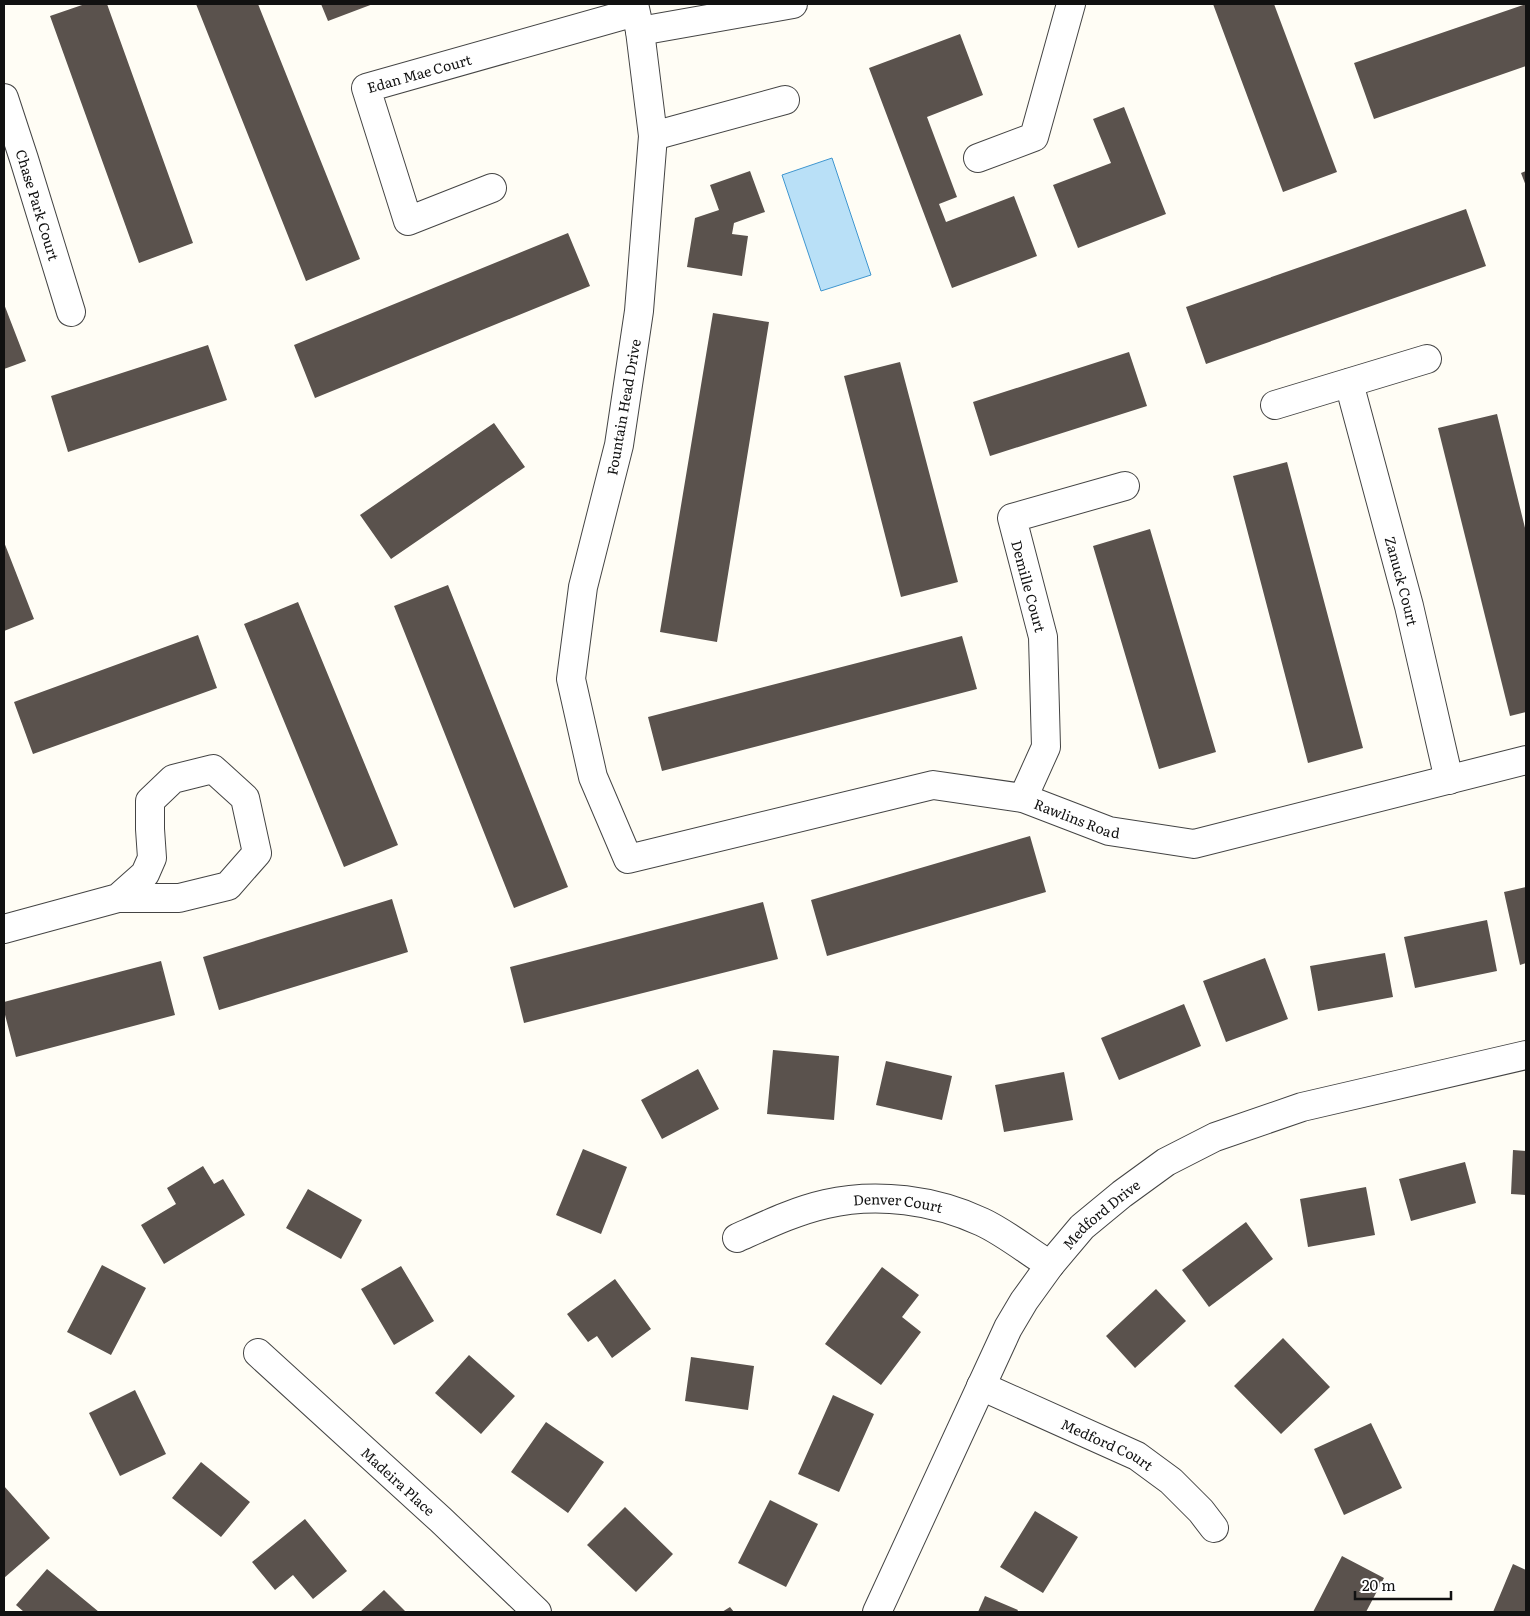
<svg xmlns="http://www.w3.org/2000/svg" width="1530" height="1616" viewBox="0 0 1530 1616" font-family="Literata,serif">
<rect width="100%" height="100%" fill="#fffdf5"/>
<path fill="#b9e0f7" stroke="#3f96cf" d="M832,158L871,275L821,291L782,175Z"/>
<path fill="#5a524d" d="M85,4H107L193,243L139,263L50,16Z
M196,4H258L360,259L306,281Z
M321,4H373L328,21Z
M1213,4H1274L1337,172L1283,192Z
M1526,4V66L1374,119L1354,63Z
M960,34L983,95L927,117L957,197L939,204L946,222L1014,196L1037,256L952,288L869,68Z
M1124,107L1166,214L1078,248L1053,185L1111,163L1093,119Z
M750,171L765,212L734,223L732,234L748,236L742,276L687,267L695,218L719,210L710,185Z
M1526,171V186L1521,173Z
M1466,209L1486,266L1206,364L1186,307Z
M568,233L590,286L315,398L294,345Z
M4,304L26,361L4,369Z
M713,313L769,322L717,642L660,632Z
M208,345L227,400L68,452L51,396Z
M1129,352L1147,406L990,456L973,402Z
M900,362L958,582L901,597L844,376Z
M1497,414L1526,532V712L1510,716L1438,428Z
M494,423L525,467L391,559L360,515Z
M1287,462L1363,748L1308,763L1233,476Z
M1150,529L1216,752L1159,769L1093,546Z
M4,542L34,619L4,631Z
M448,585L568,887L514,908L394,606Z
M298,602L398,845L344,867L244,624Z
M198,635L217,688L33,754L14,702Z
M962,636L977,689L662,771L648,717Z
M1030,836L1046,892L827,956L811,900Z
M1526,887V963L1520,965L1504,892Z
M392,899L408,952L219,1010L203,957Z
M763,902L778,959L524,1023L510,967Z
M1487,920L1497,971L1415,988L1404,937Z
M1385,953L1393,997L1318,1011L1310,966Z
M1265,958L1288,1019L1226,1042L1203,981Z
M161,961L175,1015L16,1057L4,1011V1002Z
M1184,1004L1201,1046L1119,1080L1101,1038Z
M773,1050L839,1056L834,1120L767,1114Z
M886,1061L952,1076L942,1120L876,1105Z
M698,1069L719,1109L662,1139L641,1100Z
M1064,1072L1073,1120L1004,1132L995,1085Z
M583,1149L627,1167L601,1234L556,1215Z
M1513,1150L1526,1151V1195L1511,1194Z
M1465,1162L1476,1203L1411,1221L1399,1179Z
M203,1166L214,1184L223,1179L245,1215L164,1264L141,1225L176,1204L167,1188Z
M1366,1187L1375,1235L1308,1247L1300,1199Z
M308,1189L362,1220L341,1259L286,1228Z
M1246,1222L1273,1259L1209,1307L1182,1270Z
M102,1265L146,1288L111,1355L67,1332Z
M401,1266L434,1321L394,1345L361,1289Z
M882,1267L919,1295L902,1317L921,1332L881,1385L825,1344Z
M615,1279L651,1329L612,1358L597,1336L588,1342L567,1314Z
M1156,1289L1186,1321L1135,1368L1106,1336Z
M1283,1338L1330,1387L1281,1434L1234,1386Z
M469,1355L515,1396L481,1434L435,1393Z
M691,1357L754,1366L748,1410L685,1401Z
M135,1390L166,1454L120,1476L89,1413Z
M833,1395L874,1414L839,1492L798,1474Z
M546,1422L604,1462L568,1513L511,1472Z
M1371,1423L1402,1488L1344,1515L1314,1449Z
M201,1462L250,1502L221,1537L172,1498Z
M4,1486L50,1538L4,1578Z
M770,1500L818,1524L786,1587L738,1563Z
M625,1507L673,1554L636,1592L587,1545Z
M1035,1511L1078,1537L1043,1593L1000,1567Z
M305,1519L347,1571L313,1599L293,1575L275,1590L252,1562Z
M1342,1556L1384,1578L1366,1612H1313Z
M1513,1564L1526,1570V1612H1493Z
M47,1569L99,1612H24L16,1605Z
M384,1590L406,1612H360Z
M985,1596L1018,1610L1017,1612H978Z
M730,1607L734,1612H722Z"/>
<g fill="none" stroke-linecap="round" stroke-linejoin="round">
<g stroke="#444" stroke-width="30">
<g id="minor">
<path id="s1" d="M634,4L640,31L653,136L639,311L619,445L583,587L571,679L593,777L628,859L933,785L1023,798L1109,831L1194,844L1526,760"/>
<path d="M640,31L793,4"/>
<path id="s2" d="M4,98L24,159L71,312"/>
<path d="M653,136L785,100"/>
<path d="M978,158L1034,137L1071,4"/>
<path id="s3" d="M492,188L408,221L366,88L635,12"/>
<path id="s4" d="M1349,383L1409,606L1449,780"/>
<path d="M1275,405L1427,359"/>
<path d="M1023,798L1046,747L1043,637L1012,518L1125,486"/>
<path d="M4,929L118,898H179L228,886L257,853L245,798L213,769L173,779L150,801V829L152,858L145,874L118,898"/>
<path id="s5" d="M737,1238C766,1225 795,1211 826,1204C877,1192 935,1200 982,1222C1004,1232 1029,1252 1050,1265"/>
<path id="s6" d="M258,1353L441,1520L537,1612"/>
<path id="s7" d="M981,1386L1137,1456L1171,1481L1201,1511L1214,1528"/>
<path id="s8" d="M877,1612L1008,1328L1024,1301L1050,1265L1082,1227L1122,1194L1166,1162L1215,1137L1302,1107L1526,1055"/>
</g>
</g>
<use href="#minor" stroke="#fff" stroke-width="28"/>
</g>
<g text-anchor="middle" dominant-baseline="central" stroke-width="5" stroke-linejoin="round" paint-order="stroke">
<g font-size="14" fill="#111" stroke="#fff">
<text stroke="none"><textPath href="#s3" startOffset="285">Edan Mae Court</textPath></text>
<text stroke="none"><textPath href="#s2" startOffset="112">Chase Park Court</textPath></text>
<text transform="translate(623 407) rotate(-80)">Fountain Head Drive</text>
<text stroke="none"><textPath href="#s4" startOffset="205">Zanuck Court</textPath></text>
<text transform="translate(1029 586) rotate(75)">Demille Court</text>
<text stroke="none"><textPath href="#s1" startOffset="1336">Rawlins Road</textPath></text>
<text stroke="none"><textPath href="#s5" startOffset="168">Denver Court</textPath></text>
<text stroke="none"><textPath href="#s8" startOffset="461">Medford Drive</textPath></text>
<text stroke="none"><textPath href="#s7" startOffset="139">Medford Court</textPath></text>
<text stroke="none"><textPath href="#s6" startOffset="190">Madeira Place</textPath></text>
</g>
</g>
<rect width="1530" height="1616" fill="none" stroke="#111111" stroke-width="10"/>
<path d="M1355 1591v8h96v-8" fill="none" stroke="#111111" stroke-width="2.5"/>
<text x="1362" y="1591" font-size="15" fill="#111111" stroke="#ffffff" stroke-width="4" paint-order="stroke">20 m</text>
</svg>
